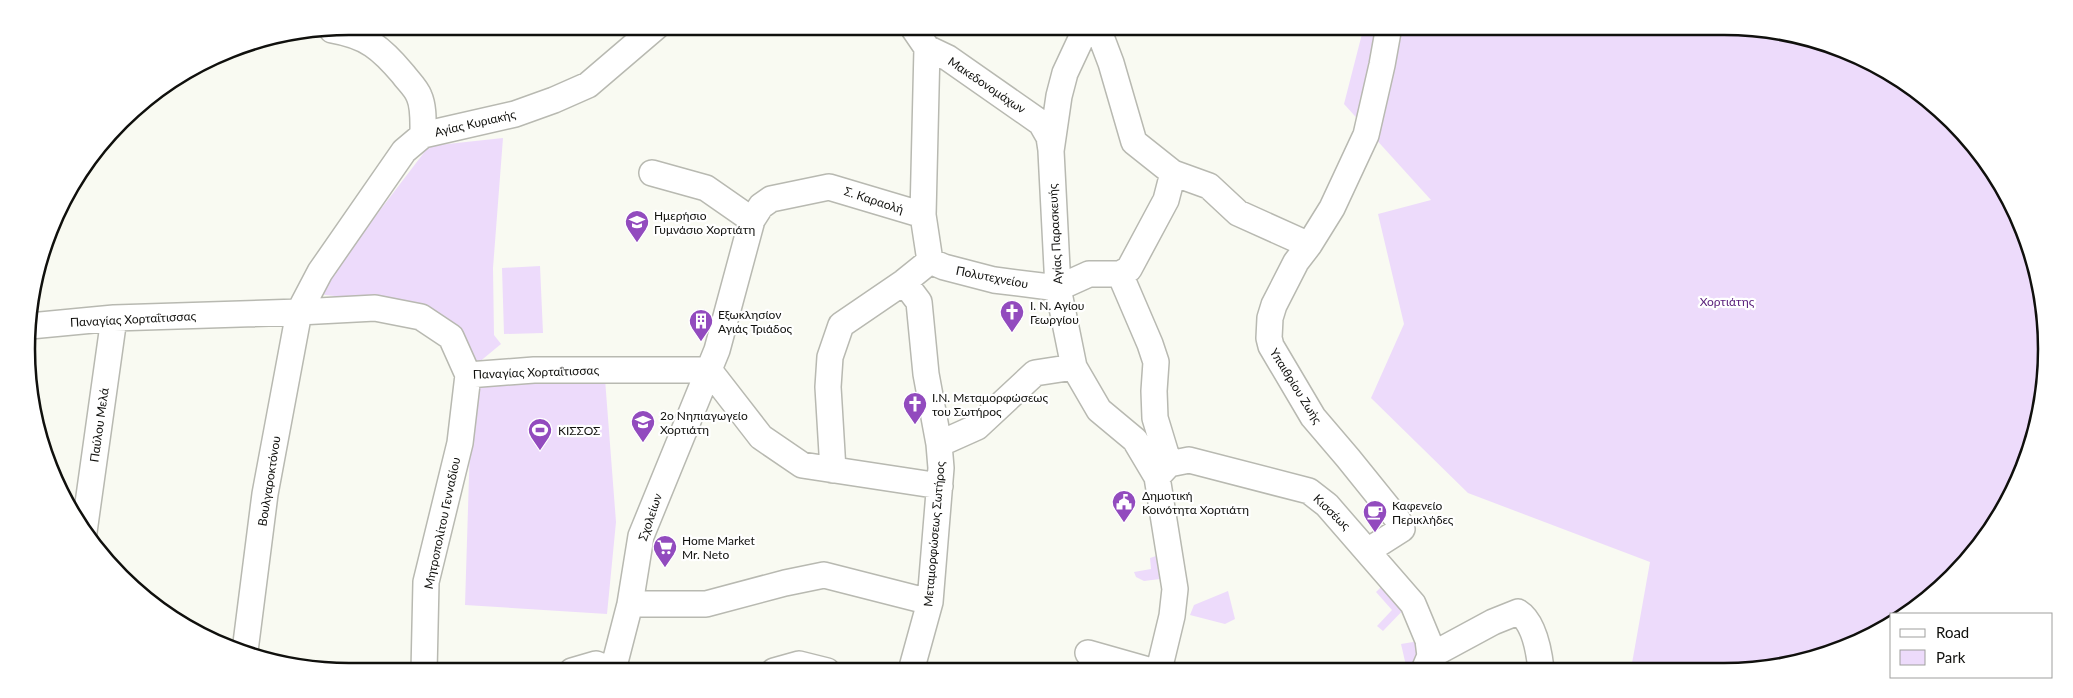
<svg xmlns="http://www.w3.org/2000/svg" width="2073" height="698" viewBox="0 0 2073 698" font-family="Lato,sans-serif">
<rect width="100%" height="100%" fill="#f9faf2"/>
<path fill="#eddbfb" d="M1364,26H1724L1807,37L1920,93L2003,187L2044,307L2036,432L2003,511L1937,591L1900,614H1892V620L1848,647L1766,669H1631L1650,562L1468,493L1371,398L1404,324L1378,214L1431,200L1344,104Z
M503,138L493,268L494,335L501,344L472,368L457,335L372,300L316,294L429,146Z
M540,266L543,333L504,334L502,268Z
M605,379L616,522L607,614L465,605L472,380Z
M1156,556L1160,579L1144,581L1136,577L1134,572L1151,569L1150,558Z
M1386,582L1408,605L1383,631L1377,626L1392,610L1376,592Z
M1228,591L1235,619L1225,624L1190,615L1194,605Z
M1419,641L1418,670H1407L1401,644Z"/>
<g fill="none" stroke-linecap="round" stroke-linejoin="round">
<g stroke="#b8b9b1" stroke-width="28">
<path id="minor" d="M912,26L927,48L948,58L1041,123L1049,137L1051,150
M1087,26L1065,73L1059,96L1051,151L1058,288L1074,367L1099,410L1135,440L1157,477L1175,589L1172,616L1159,670
M1097,26L1111,63L1134,142L1173,173L1209,186L1238,213L1309,245L1296,262L1274,305L1270,318L1269,338L1271,346L1313,417L1348,458L1398,520L1402,529L1369,550
M332,30C367,36 381,48 403,74C408,81 416,88 419,96C424,107 423,122 423,135
M927,48L923,215L930,261
M652,173L706,188L752,220
M1309,245L1332,208L1366,135L1382,65L1389,26
M1120,274L1150,344L1156,362L1154,391L1155,418L1169,464
M904,282L919,302L926,374L939,444L941,468L930,602L911,671
M30,326L114,318L299,312L375,308L421,317L451,337L468,375L534,370H709L761,437L802,465L940,486
M939,444L977,427L1035,373L1074,367
M833,470L828,387L830,357L841,325L904,282L930,261L944,267L994,280L1058,288L1089,274H1120L1129,269L1166,200L1173,173
M1157,477L1169,464L1189,460L1309,491L1327,505L1413,604L1428,640L1430,656L1424,670
M84,532L114,318
M630,604H706L785,583L824,575L930,602
M245,651L265,494L299,312L320,272L404,151L423,135L515,114L554,100L588,85L657,26
M1088,653L1148,670
M1430,656L1493,622L1518,612C1534,622 1539,651 1541,669
M613,670L630,604L641,536L717,350L752,220L761,206L771,199L829,187L923,215
M572,671L596,664L614,671
M774,671L799,664L827,671
M424,672L426,582L460,443L468,375"/>
</g>
<use href="#minor" stroke="#fff" stroke-width="25"/>
</g>
<defs>
<g id="school-pin" transform="scale(1.25)"><path d="M0 17L-7.5 6A9.5 9.5 0 1 1 7.5 6Z" fill="#924bbe" stroke="#fff"/><path d="M0-5L7-2L0 1L-7-2ZM-4 1L0 2.5L4 1V4Q0 6-4 4Z" fill="#fff"/></g>
<g id="church-pin" transform="scale(1.25)"><path d="M0 17L-7.5 6A9.5 9.5 0 1 1 7.5 6Z" fill="#924bbe" stroke="#fff"/><path d="M-1.2-6h2.4v3.5h3.3v2.4h-3.3V6h-2.4V-.1h-3.3v-2.4h3.3Z" fill="#fff"/></g>
<g id="building-pin" transform="scale(1.25)"><path d="M0 17L-7.5 6A9.5 9.5 0 1 1 7.5 6Z" fill="#924bbe" stroke="#fff"/><path d="M-4-6H4V6H1V3H-1V6H-4ZM-2.5-4.3h1.7v1.8h-1.7ZM.8-4.3h1.7v1.8H.8ZM-2.5-1h1.7V.8h-1.7ZM.8-1h1.7V.8H.8Z" fill="#fff"/></g>
<g id="stadium-pin" transform="scale(1.25)"><path d="M0 17L-7.5 6A9.5 9.5 0 1 1 7.5 6Z" fill="#924bbe" stroke="#fff"/><path d="M0-5a6.5 5 0 1 0 0 10a6.5 5 0 1 0 0-10ZM-3.5-1.8h7v3.6h-7Z" fill="#fff"/></g>
<g id="civic-pin" transform="scale(1.25)"><path d="M0 17L-7.5 6A9.5 9.5 0 1 1 7.5 6Z" fill="#924bbe" stroke="#fff"/><path d="M-.6-6.5H3V-4.5H.6V-3L4-1V1h2V6H-6V1h2V-1L-.6-3ZM-1.2 2.5V6h2.4V2.5Z" fill="#fff"/></g>
<g id="cafe-pin" transform="scale(1.25)"><path d="M0 17L-7.5 6A9.5 9.5 0 1 1 7.5 6Z" fill="#924bbe" stroke="#fff"/><path d="M-5.5-4.5H6V0H3Q3 3.5 0 3.5H-2.5Q-5.5 3.5-5.5 0ZM3-3.2v2h1.7v-2ZM-6 4.5H4V6H-6Z" fill="#fff"/></g>
<g id="supermarket-pin" transform="scale(1.25)"><path d="M0 17L-7.5 6A9.5 9.5 0 1 1 7.5 6Z" fill="#924bbe" stroke="#fff"/><path d="M-6-5.5h2.5l.6 2H6L4.5 2H-2.5L-4.4-4H-6ZM-1.5 3.2a1.3 1.3 0 1 0 .1 0ZM3 3.2a1.3 1.3 0 1 0 .1 0Z" fill="#fff"/></g>
</defs>
<g fill-rule="evenodd">
<use href="#school-pin" x="637" y="222"/>
<use href="#church-pin" x="1012" y="312"/>
<use href="#building-pin" x="701" y="321"/>
<use href="#church-pin" x="915" y="404"/>
<use href="#school-pin" x="643" y="422"/>
<use href="#stadium-pin" x="540" y="430"/>
<use href="#civic-pin" x="1124" y="502"/>
<use href="#cafe-pin" x="1375" y="512"/>
<use href="#supermarket-pin" x="665" y="547"/>
</g>
<g text-anchor="middle" dominant-baseline="central" stroke-width="4.5" stroke-linejoin="round" paint-order="stroke">
<g font-size="12" fill="#10100d" stroke="#fff">
<text transform="translate(987 85) rotate(34)">Μακεδονομάχων</text>
<text transform="translate(475 123) rotate(-13)">Αγίας Κυριακής</text>
<text transform="translate(874 200) rotate(18)">Σ. Καραολή</text>
<text transform="translate(1055 234) rotate(-93)">Αγίας Παρασκευής</text>
<text transform="translate(992 277) rotate(11)">Πολυτεχνείου</text>
<text transform="translate(133 319) rotate(-3)">Παναγίας Χορταΐτισσας</text>
<text transform="translate(536 372) rotate(-2)">Παναγίας Χορταΐτισσας</text>
<text transform="translate(1296 386) rotate(58)">Υπαιθρίου Ζωής</text>
<text transform="translate(99 425) rotate(-82)">Παύλου Μελά</text>
<text transform="translate(269 481) rotate(-81)">Βουλγαροκτόνου</text>
<text transform="translate(1332 512) rotate(44)">Κισσέως</text>
<text transform="translate(650 517) rotate(-71)">Σχολείων</text>
<text transform="translate(442 523) rotate(-78)">Μητροπολίτου Γενναδίου</text>
<text transform="translate(934 534) rotate(-85)">Μεταμορφώσεως Σωτήρος</text>
</g>
<g font-size="12" fill="#10100d" stroke="#fff" text-anchor="start">
<text x="654" y="215">Ημερήσιο<tspan x="654" dy="14">Γυμνάσιο Χορτιάτη</tspan></text>
<text x="1030" y="305">Ι. Ν. Αγίου<tspan x="1030" dy="14">Γεωργίου</tspan></text>
<text x="718" y="314">Εξωκλησίον<tspan x="718" dy="14">Αγιάς Τριάδος</tspan></text>
<text x="932" y="397">I.N. Μεταμορφώσεως<tspan x="932" dy="14">του Σωτήρος</tspan></text>
<text x="660" y="415">2ο Νηπιαγωγείο<tspan x="660" dy="14">Χορτιάτη</tspan></text>
<text x="558" y="430">ΚΙΣΣΟΣ</text>
<text x="1142" y="495">Δημοτική<tspan x="1142" dy="14">Κοινότητα Χορτιάτη</tspan></text>
<text x="1392" y="505">Καφενείο<tspan x="1392" dy="14">Περικλήδες</tspan></text>
<text x="682" y="540">Home Market<tspan x="682" dy="14">Mr. Neto</tspan></text>
</g>
<g font-size="12" fill="#5b217c" stroke="#fff">
<text x="1727" y="301">Χορτιάτης</text>
</g>
</g>
<path d="M0 0H2073V698H0ZM349 35H1724A314 314 0 0 1 2038 349V349A314 314 0 0 1 1724 663H349A314 314 0 0 1 35 349V349A314 314 0 0 1 349 35Z" fill="#fff" fill-rule="evenodd"/>
<path fill="none" stroke="#10100d" stroke-width="2.5" d="M349 35H1724A314 314 0 0 1 2038 349V349A314 314 0 0 1 1724 663H349A314 314 0 0 1 35 349V349A314 314 0 0 1 349 35Z"/>
<rect x="1890" y="613" width="162" height="65" fill="#ffffff" stroke="#9f9f9e"/>
<rect x="1900" y="629" width="25" height="8" fill="#ffffff" stroke="#9f9f9e"/>
<text x="1936" y="638" font-size="15" fill="#10100d">Road</text>
<rect x="1900" y="650" width="25" height="15" fill="#eddbfb" stroke="#9f9f9e"/>
<text x="1936" y="663" font-size="15" fill="#10100d">Park</text>
</svg>
